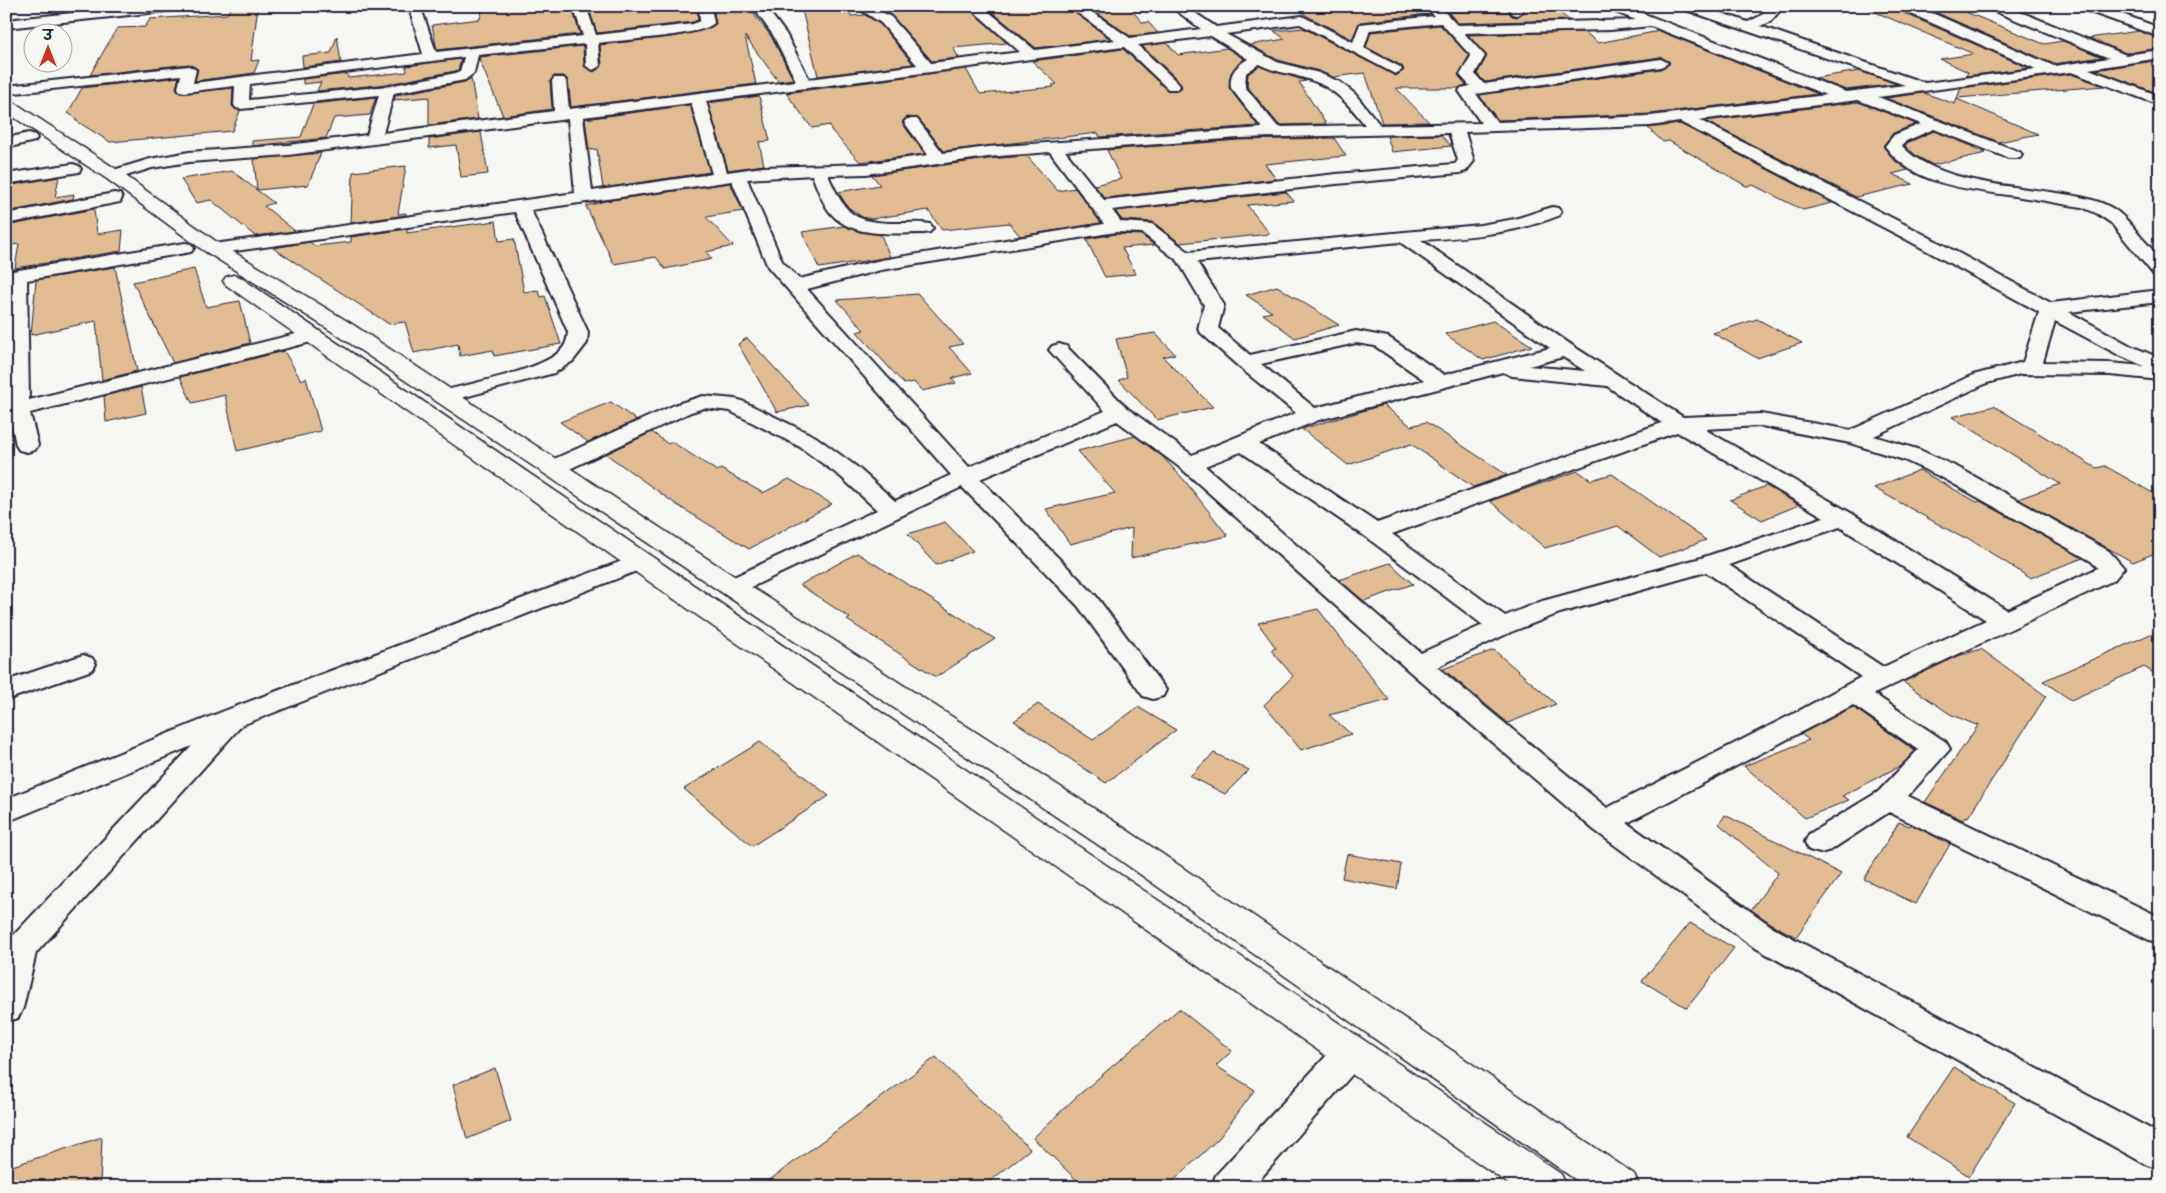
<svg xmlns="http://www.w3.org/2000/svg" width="2166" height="1193" viewBox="0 0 2166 1193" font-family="Mali,'Playpen Sans Deva',sans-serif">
<rect width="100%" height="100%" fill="#f6f6f2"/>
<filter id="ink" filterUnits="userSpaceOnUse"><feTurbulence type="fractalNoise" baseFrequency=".02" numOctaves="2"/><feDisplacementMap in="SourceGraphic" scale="10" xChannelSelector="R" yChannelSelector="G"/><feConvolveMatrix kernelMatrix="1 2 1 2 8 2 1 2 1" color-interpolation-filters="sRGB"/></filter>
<g filter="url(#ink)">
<path fill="#e1bc92" stroke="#22223b" d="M232,6H258L251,61L259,60L254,73L195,81L198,69L189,64L90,75L117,28L145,27L150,19L227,14Z
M483,6H547L549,10L572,8L580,34L437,50L432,25L480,19Z
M588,6H697L698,20L693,22L597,33Z
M713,6H747L771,36L793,79L778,81L745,36L756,84L571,107L568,80L564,76H554L550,81L552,109L503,116L479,59L480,57L583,46L584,66L594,72L602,66L600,45L678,36L707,29L716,24Z
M801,6H848L851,16L865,15L880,24L913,64L818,76Z
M936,6H966L1007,43L953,48L959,58L932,61L892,16L886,12Z
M985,6H1066L1110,39L1036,48Z
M1087,6H1128L1143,23L1148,22L1158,33L1130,36Z
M1294,6L1414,7L1418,14H1430L1360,22L1352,39L1307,16Z
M1861,6H1897L1899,11L2029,68L1966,76L1968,72L1940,59L1974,54Z
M1921,6H1951L2044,44L2063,41L2102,57L2054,64Z
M1555,9L1569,20L1458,23L1448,12H1509L1512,16L1517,17L1525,11Z
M1440,25L1469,56L1458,75L1466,85L1459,88H1396L1429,122L1382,123L1365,73L1333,77L1319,71L1278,60L1250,45L1285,39L1274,31L1303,28L1396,76L1404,70L1402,66L1366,47L1371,32Z
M1659,31L1818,94L1650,114L1498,120L1479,95L1661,69L1670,62L1661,57L1485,82L1477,74L1487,56L1468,35L1585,32L1598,43Z
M2139,31L2160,39V48L2126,53L2089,38Z
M337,36L341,62L303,67L302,56L331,53Z
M1167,43L1178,55L1227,48L1244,59L1236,66L1231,73L1229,88L1258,126L1100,137L1098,133L944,151L918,118L907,117L902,123L925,154L860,162L831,130L830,125L812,128L786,93L966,69L980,94L1054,87L1052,85L1057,84L1032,61L1123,49L1167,90L1178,91L1182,87L1180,82L1142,46Z
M461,59L458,70L455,71L388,84L317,91L321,82L303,84V79L347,74L348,78L407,72L406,66Z
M2160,60V94L2096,70Z
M1259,66L1306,81L1299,82L1326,124L1279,125L1247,86L1248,74Z
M1859,71L1897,84L1846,90L1815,78Z
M2071,74L2104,86L1957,98L1961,88Z
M179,77L176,88L180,93L233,88L232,106L240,111L232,131L110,142L75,120L77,119L68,113L82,88Z
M471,78L478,119L429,125V97L394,100L396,95L465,82Z
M1924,93L1955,104L1957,99L2038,134L1999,142L1886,98Z
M759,96L770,141L759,142L764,165L728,170L708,103Z
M376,97L370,115L334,118L326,138L252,146V141L301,137L313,104Z
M1858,102L1916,124L1893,133L1883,146L1895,161L1908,170L1892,174L1913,184L1856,197L1705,121Z
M690,105L710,172L603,188L597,149L589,150L585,119Z
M1680,124L1832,203L1803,210L1753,185L1746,186L1669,141L1663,142L1648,128Z
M1934,131L1974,147H1972L1986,153L1933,165L1918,157L1905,146L1907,143Z
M481,132L488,174L461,177L456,145L429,148V139Z
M1441,135L1451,146L1392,152L1387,136Z
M1334,138L1346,156L1265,164L1276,179L1105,198L1094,185L1121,179L1107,150L1239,140Z
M321,153L308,185L257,190L254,159Z
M1027,156L1058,191L1075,188L1101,223L1020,236L1009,223L942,230L928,210L871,219L862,217L848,207L838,192L880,185L872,175L988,159Z
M406,166L398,214L406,213V215L351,223L353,172Z
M232,171L274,203L264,206L295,231L255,236L211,200L196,203L181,179Z
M59,177L55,197L74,194L73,199L6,212V186Z
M730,183L743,211L706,217L733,246L706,252L712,259L665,269L656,257L614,264L586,206L605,201Z
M1286,192L1294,201L1247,205L1270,234L1180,243L1153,222L1122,220L1115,211Z
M94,209L97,234L123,230L121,251L15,268L19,244L6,246V226Z
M496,221L499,241L514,239L524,292L538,290L541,297L545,296L561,344L494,356L493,350L460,356L458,344L414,353L405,322L389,324L273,248L310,242L315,246L351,242V237L407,229V233Z
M844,226L860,232L881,235L890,257L819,268L802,232Z
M1116,234L1141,235L1154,245L1122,248L1136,274L1105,277L1086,239Z
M115,267L137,371L102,380L96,321L31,335L36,280Z
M194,269L206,307L240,301L250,343L173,363L133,282Z
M1277,286L1339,325L1295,338L1263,314L1272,312L1246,295Z
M918,294L963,344L949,347L972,373L952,378L956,383L922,391L914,382L904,384L857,332L864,330L837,300Z
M1757,319L1802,343L1757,358L1713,333Z
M1493,321L1532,346L1483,360L1445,334Z
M1155,333L1175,354L1163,357L1213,407L1157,420L1119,380L1127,377L1116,339Z
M747,338L809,405L777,412L738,344Z
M284,351L301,380L306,378L321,431L237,451L225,395L192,403L180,377Z
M141,387L146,413L106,422L104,396Z
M611,402L636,420L588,442L560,422Z
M1383,405L1411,426L1426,422L1507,475L1473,487L1411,444L1348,465L1302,429Z
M1994,406L2096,468L2105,466L2160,497V551L2133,562L2018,499L2060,484L1952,417Z
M652,432L668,444L672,442L717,471L721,469L763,493L789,479L832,504L749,549L677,505L606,454Z
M1135,436L1162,456L1185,481L1228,536L1131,558L1132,528L1070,544L1046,509L1115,493L1078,451Z
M1919,470L1977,502L1980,501L2083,558L2030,578L1966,537L1963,538L1874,488Z
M1578,471L1591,480L1612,474L1706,540L1659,557L1618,526L1545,548L1490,501Z
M1766,486L1799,505L1762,520L1730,500Z
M945,522L973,551L936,565L908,534Z
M857,553L995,639L936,677L847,620L850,618L800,585Z
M1390,563L1413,584L1364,601L1339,580Z
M1318,609L1389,700L1329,715L1351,734L1301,750L1264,705L1293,676L1271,650L1276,648L1258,623Z
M2160,630V677L2144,667L2071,700L2043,681Z
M1981,649L2046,696L1968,817L1965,816L1963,820L1925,802L1979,724L1976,725L1950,714L1903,682L1958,656Z
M1494,650L1517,670L1556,704L1508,723L1443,669Z
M1038,704L1093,740L1138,707L1176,730L1106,783L1014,721Z
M1853,707L1915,751L1902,765L1842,796L1849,800L1805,818L1744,766L1809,740L1801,734Z
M760,742L829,796L752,846L684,789Z
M1214,753L1249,770L1225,794L1190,776Z
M1725,815L1841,874L1796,937L1775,926L1751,910L1778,873L1719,824Z
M1899,822L1909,826L1910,824L1950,844L1916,904L1864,879Z
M1347,854L1401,864L1397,889L1342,878Z
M1690,923L1734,948L1687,1008L1642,981Z
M1179,1009L1232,1051L1216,1066L1255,1090L1219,1138L1167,1187H1084L1033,1138L1074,1099Z
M936,1057L1030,1149L983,1187H760Z
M1954,1067L2015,1103L1969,1176L1907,1137Z
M495,1068L511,1121L467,1139L453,1085Z
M102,1137L100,1187H6V1168Z"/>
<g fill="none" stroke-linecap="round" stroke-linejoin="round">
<g stroke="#22223b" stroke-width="4">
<path id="minor" d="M138,6H183L177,10L6,28V20Z
M573,6H586L596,35L693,24L700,21L699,6H711L714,23C703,36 619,40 598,43L600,66L593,70L586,66L585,44L478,55L474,73L465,80L394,93L383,133L554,111L552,81L554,78H564L566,81L569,109L796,81L773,35L752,6H765L786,34L809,79L917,65L881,23L855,6H871L891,17L931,63L1020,52L968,6H982L1035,50L1115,40L1068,6H1083L1130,38L1201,29L1170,6H1185L1216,27L1302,16L1353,42L1360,24L1434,16L1426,6H1439L1457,25L1636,20L1607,9L1606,6H1624L1846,92L1905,85L1683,9L1682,6H1701L1748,22L1760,16L1770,6H1784L1770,22L1760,26L1925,83L2036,69L1900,9L1899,6H1916L2054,66L2109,58L1989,9L1988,6H2006L2126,55L2160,50V58L2089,69L2160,96V105L2071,72L1878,97L2020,152L2022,155L2020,158H2008L1934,129L1906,141L1902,146C1936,183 2015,186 2064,194C2080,197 2097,199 2112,208C2124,215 2132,226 2141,237C2155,253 2160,254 2160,276L2154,275L2111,223L2098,214L2082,207C2060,204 2037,199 2014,196C1970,189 1913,186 1885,146L1894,135L1921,124L1858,100L1699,120L1912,228L2051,303L2160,290V302L2069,312L2131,346L2160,358V380L2110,375L2021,374L1987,383L1874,436L1920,450L1959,468L2109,551L2124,568L2114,580L1874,694L1946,742L1950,749L1908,796L2160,917V943L2149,940L1889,812L1831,850L1820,853L1809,850L1805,842L1809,834L1878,792L1918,750L1853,705L1627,823L1774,928L2160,1134V1169L2147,1165L1752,946L1594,830L1409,671L1182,469L1117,421L980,479L1096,596L1166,690L1163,696L1153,699L1143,696L1078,606L962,487L741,592L732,595L723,592L720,587L723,582L877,510L841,477L800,447L730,411L704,408L691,412L561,473L553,475L545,473L542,468L545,463L677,404L703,396L735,399L742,401L816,437L857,467L895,501L951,475L768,267L732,181L531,210L588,332L587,343L573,361L554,373L446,402L439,400L436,396L439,392C467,384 539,371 559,352C566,346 567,340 568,332L515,212L214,254L208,253L205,249L208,245L214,244L575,193L568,119L288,155L189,162L152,168L113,180L107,178L105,175L107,172L150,159L189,152L288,145L367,135L379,95L241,109L236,108L234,105L235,86L185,92L180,91L178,88L181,75L6,94V86L189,66L196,70L193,83L423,54L410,11L416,7L422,11L436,52L583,36ZM1441,23L1471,56L1460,75L1470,86L1461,88L1459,91L1481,123L1380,125L1355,94L1340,82L1319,73L1277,62L1226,34L1300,24L1395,74L1402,70L1400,67L1364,48L1370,30ZM1651,26L1826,95L1650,116L1497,122L1476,94L1661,67L1668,63L1661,59L1484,84L1475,74L1485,56L1464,33L1611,30ZM1211,36L1248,59C1236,66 1229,73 1231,88L1262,128L988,147L943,153L917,119H907L904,122L928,155L866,164L763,167L727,172L706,101L1124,47L1168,89H1178L1180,86L1178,83L1138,45ZM464,57L460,71L456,73L388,86L249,100L250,84ZM1259,64C1273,72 1289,73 1304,78C1332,85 1348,103 1365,125L1278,127L1245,87L1246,73ZM691,103L712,174L592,191L583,117ZM1680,122L1900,236L2039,312L2023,362L1973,375L1851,430L1761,414L1683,417L1573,346L1421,240C1468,237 1514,234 1558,216L1561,212L1558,208L1552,207L1515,219L1480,225L1189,252L1152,224L1121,222L1112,210L1336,184L1460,173L1466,171L1474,161L1465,132L1650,126ZM1449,133L1458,160L1455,164L1336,174L1104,200L1065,151L1239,138ZM1050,152L1104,224L881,260L799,279L782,261L747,179L812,175C817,187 821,200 829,211C850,239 893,233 924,233L930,232L933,228L930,224C920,222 909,223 899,223C853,223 846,215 828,175L866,174L988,157ZM1116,232L1142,233L1178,261L1204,305L1198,329L1201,333L1238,366L1296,413L1192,455L1127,408L1066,346L1059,344L1052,346L1049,350L1105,411L969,467L807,289L881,270ZM1400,242L1550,348L1444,375L1388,337L1356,331L1250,355L1218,328L1224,305L1197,262ZM2055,321L2117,354L2144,366L2110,363L2043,362ZM1356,343L1375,346L1424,380L1315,408L1261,364ZM1563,357L1585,371L1529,366ZM1503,372L1512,376L1607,386L1662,423L1377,523L1259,444L1319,420ZM1761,426L1850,443L1904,460L1943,478L2091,561L2098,568L2007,610L1851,513L1704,429ZM1677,432L1824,517L1701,558L1542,601L1505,616L1392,534ZM1241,452L1366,537L1483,625L1421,653L1205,466ZM1840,527L1986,620L1883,667L1729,565ZM1706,572L1861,677L1793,714L1607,808L1437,667L1511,632L1560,613Z
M1508,6H1521L1523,11L1517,15L1512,14Z
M2081,6H2100L2160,28V37L2082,9Z
M29,133L35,135L37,138L35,141L6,148V138Z
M73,164L79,166L81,169L79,172L6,184V174Z
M114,193L120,194L122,198L120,202L6,224V214Z
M185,243L191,244L194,248L191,252L27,280L29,400L312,330L319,332L322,336L319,340L30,413L38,445L35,450L27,452L19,450L16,445L10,417L6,418V406L8,405L9,283H6V272Z
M638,555L647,557L650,562L647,567L242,725L36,953L23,1008L18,1018L6,1022V945L10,939L192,746L6,822V799L224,711Z
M83,655L92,658L96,664L92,670L6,700V681Z
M1352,1036L1364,1041L1369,1051L1364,1061L1253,1187H1211L1216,1175L1340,1041Z"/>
</g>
<g stroke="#22223b" stroke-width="3">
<path id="secondary" d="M6,99L12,101L119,171L214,240L352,324L680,541L1121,826L1634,1174L1640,1187H1586L1097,844L336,334L200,248L107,179L6,112Z
M233,275L240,277L1561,1174L1567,1187H1513L226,285L223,281L226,277Z"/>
</g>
<use href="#minor" fill="#f6f6f2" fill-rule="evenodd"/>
<use href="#secondary" fill="#f6f6f2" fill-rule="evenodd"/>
</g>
</g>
<rect width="2166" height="1193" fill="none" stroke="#f6f6f2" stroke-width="25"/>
<rect x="12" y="12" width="2141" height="1168" fill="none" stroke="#22223b" stroke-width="2" filter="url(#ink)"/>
<g transform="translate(48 48)"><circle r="24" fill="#f6f6f2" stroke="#a1a1a9"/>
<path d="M0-4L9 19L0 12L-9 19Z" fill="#c8321e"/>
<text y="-8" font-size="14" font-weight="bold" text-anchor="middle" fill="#22223b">उ</text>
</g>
</svg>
